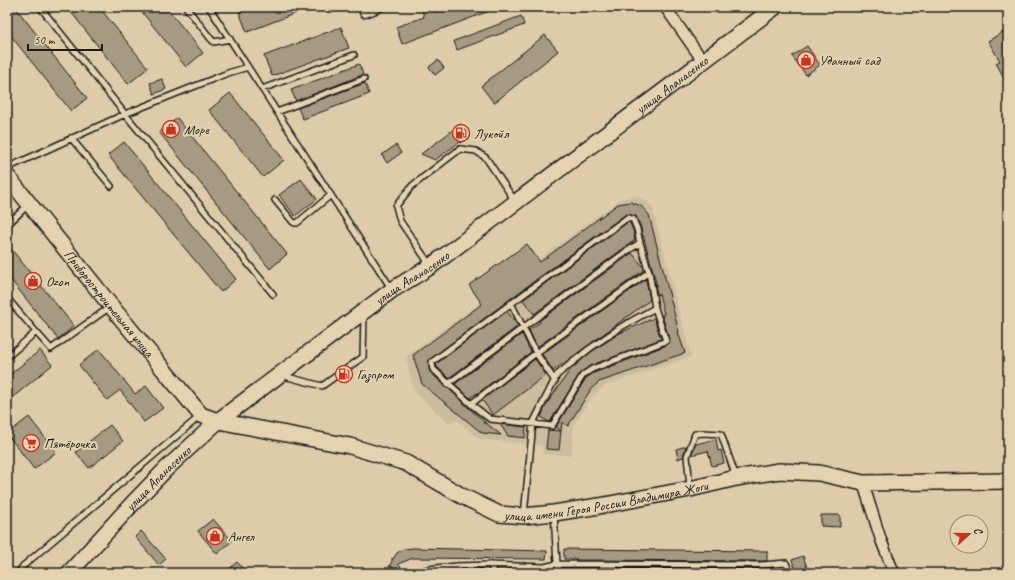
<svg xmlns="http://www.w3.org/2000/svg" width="1015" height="580" viewBox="0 0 1015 580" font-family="Caveat,sans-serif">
<rect width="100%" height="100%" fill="#ddcbaa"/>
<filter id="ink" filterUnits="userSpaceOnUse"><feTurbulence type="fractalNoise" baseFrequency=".025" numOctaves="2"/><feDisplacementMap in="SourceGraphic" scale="8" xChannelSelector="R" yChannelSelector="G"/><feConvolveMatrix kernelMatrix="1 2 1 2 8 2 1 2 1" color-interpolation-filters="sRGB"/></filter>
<g filter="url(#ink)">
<path fill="#cdbc9e" d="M634,196L646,200L653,210L691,357L606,385L593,395L574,425L571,455L543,454L542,446L479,439L457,420L449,424L414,391L406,357L621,199Z"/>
<path fill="#a79a82" stroke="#1c1c1c" d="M7,7H15L87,98L71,111L7,31Z
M67,7H99L148,68L128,84Z
M138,7H166L203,53L186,67Z
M252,7H309V8L247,32L239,12Z
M431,7H434L436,12L453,7H497V8L402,44L396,27L424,17L422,10Z
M521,16L524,25L457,50L454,41Z
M341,27L349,48L272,76L264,56Z
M1008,29V85L996,63L1000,61L988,41Z
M545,35L558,51L494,103L481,86Z
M807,46L820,65L806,75L792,56Z
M438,60L444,68L435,75L429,67Z
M359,64L363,74H362V75L296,101L291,90Z
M162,79L166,89L154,94L150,83Z
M365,83L369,94L303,119L298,108Z
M230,93L284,160L263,177L209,110Z
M177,118L287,254L270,269L159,132Z
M461,124L470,137L461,143L460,142L435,160L421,154Z
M124,142L236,279L221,292L108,155Z
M396,145L401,153L387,163L382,155Z
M301,179L317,199L295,216L279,195Z
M631,202L641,206L649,215L679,332H678L685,353L599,382L591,389L568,426L562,422L561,431L556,427L586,378L594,373L667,345L670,342L662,315L664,314L659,294L657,295L655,283L657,286L643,235H642L641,228L636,216L626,214L518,293L429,360V370L430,372L444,385L445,387L448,388L464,403H463L485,422L483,423H486L501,435L482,433L422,384L413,355L482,304L469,285L527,244L540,262L618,204Z
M628,222L630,223L633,230L635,240L534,314L523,300Z
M7,244L74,326L58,339L7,275Z
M632,253L644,268V270L537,347L529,330L540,322L539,321Z
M646,279L650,300L553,371L542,354Z
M507,311L518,326L449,378L437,367L436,364Z
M654,318L661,339L590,366L580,373L550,422L547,421L541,417L546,405L570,370L591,352L620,333Z
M522,334L531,352L477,394V393L470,398L455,384Z
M99,349L135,394L146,386L163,408L144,422L120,390L107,400L79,365Z
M40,350L52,365L7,402V377Z
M535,359L546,375L493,415L482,400Z
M29,417L56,452L34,469L7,434Z
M500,424L526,427L525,438L508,436Z
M110,425L123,441L89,468L76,452Z
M548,430L561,431L559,450L546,449Z
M716,439L718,451L721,450L724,463L712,466L708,451L691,455L696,444Z
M686,446L683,457L678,459L676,449Z
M821,515H840V527L821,526Z
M213,519L232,541L217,554L198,531Z
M141,531L166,559L159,565L135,537Z
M413,548L547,551L546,559L413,558L398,564L407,573H392V566L389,567L392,561V558L393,559L397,553L404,549Z
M564,549L767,551V561L575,560L577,559H564Z
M803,556L809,573H797L792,560Z
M237,562L247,573H225Z
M569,568L767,569V573H569Z"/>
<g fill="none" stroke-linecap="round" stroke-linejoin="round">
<g stroke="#1c1c1c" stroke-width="8">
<path id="lane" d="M40,7L125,114L273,294
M186,7L211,39L214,42L230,39
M209,7L391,288
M262,89L354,55
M277,112L364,79
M71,138L111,186
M7,168L125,114L228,73L248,67
M275,200L293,222L295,223H297L331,195
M627,218L633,219L637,229L640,243L649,272L655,308L666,341L592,369L583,375L552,426L490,419L471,404L433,369L432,362Z
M7,225L28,205
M430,265L400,221L396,206L412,186L460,149L476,151L486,158L515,201
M7,298L36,332
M511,303L536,353L555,381
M7,357L36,332L51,349L110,307
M284,376L322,386L363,357L364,315
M448,384L524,327L627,251L640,243
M471,404L536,353L649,272
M690,487L687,456L695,434L703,433L721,434L736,477
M554,514L557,564L561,573
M524,515L533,423L557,375L589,349L621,327L655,308
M490,565L494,573
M457,566L460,573
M524,566L527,573
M18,573L23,566L199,417
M424,573L425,570L436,568L457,566L490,565L544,567L557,564L762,565L786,563L790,573"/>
</g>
<g stroke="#1c1c1c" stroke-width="13">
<path id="street" d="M665,7L703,61
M365,12L378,7
M863,483L881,540L894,573"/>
</g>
<g stroke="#1c1c1c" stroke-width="18">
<g id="secondary">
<path id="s1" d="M7,176L111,306L201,415L218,421L350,446L406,463L462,496L499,514L524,516L554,513L599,506L690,489L736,478L779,471L819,473L863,483L1008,481"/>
<path id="s2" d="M69,573L133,503L166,469L218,421L392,290L431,266L775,7"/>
</g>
</g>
<use href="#lane" stroke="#e5d2b0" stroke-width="5"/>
<use href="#street" stroke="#e5d2b0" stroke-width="10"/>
<use href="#secondary" stroke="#e5d2b0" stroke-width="15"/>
</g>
</g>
<defs>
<g id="shop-ring" transform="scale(0.9)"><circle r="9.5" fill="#e5d2b0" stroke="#c8321e" stroke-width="1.5"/><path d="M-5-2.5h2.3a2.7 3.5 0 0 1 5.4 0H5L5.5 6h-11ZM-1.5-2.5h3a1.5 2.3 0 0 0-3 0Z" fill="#c8321e"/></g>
<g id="fuel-ring" transform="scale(0.9)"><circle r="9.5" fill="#e5d2b0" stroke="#c8321e" stroke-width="1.5"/><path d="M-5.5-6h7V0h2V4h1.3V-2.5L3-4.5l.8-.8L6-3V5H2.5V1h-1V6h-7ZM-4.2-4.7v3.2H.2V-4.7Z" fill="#c8321e"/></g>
<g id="supermarket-ring" transform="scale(0.9)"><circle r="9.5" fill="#e5d2b0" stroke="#c8321e" stroke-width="1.5"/><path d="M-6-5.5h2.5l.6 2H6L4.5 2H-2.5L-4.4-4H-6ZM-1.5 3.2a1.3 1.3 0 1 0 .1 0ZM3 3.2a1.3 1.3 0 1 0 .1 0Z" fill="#c8321e"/></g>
</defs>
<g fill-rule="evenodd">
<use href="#shop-ring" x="806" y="60"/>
<use href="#shop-ring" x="171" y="129"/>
<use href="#fuel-ring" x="461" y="133"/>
<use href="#shop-ring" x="33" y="281"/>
<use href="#fuel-ring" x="344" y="374"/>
<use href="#supermarket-ring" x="31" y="443"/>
<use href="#shop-ring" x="215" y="536"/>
</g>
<g text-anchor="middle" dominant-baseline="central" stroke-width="4" stroke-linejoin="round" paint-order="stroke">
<g font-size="14" fill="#1c1c1c" stroke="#e5d2b0" text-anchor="start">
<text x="819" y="60">Удачный сад</text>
<text x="184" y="129">Море</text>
<text x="474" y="133">Лукойл</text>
<text x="46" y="281">Ozon</text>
<text x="357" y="374">Газпром</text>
<text x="44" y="443">Пятёрочка</text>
<text x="228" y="536">Ангел</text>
</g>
<g font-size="14" fill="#1c1c1c" stroke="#e5d2b0">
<text stroke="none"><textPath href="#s2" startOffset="778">улица Апанасенко</textPath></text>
<text stroke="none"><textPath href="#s2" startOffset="454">улица Апанасенко</textPath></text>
<text stroke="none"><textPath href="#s1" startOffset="163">Приборостроительная улица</textPath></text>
<text stroke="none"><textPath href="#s2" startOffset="130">улица Апанасенко</textPath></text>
<text stroke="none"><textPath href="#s1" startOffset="733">улица имени Героя России Владимира Жоги</textPath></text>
</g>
</g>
<rect width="1015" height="580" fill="none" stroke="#e5d2b0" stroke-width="24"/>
<rect x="12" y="12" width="991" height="556" fill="none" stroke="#1c1c1c" stroke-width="1.5" filter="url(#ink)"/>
<g transform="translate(969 534) rotate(69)"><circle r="19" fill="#e5d2b0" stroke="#958975"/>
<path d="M0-3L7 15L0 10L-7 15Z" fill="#c8321e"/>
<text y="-6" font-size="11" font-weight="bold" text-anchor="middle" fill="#1c1c1c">С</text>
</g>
<path d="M28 44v6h74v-6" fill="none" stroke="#1c1c1c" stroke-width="2"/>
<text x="34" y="44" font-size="12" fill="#1c1c1c" stroke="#e5d2b0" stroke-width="3" paint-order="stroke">50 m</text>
</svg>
